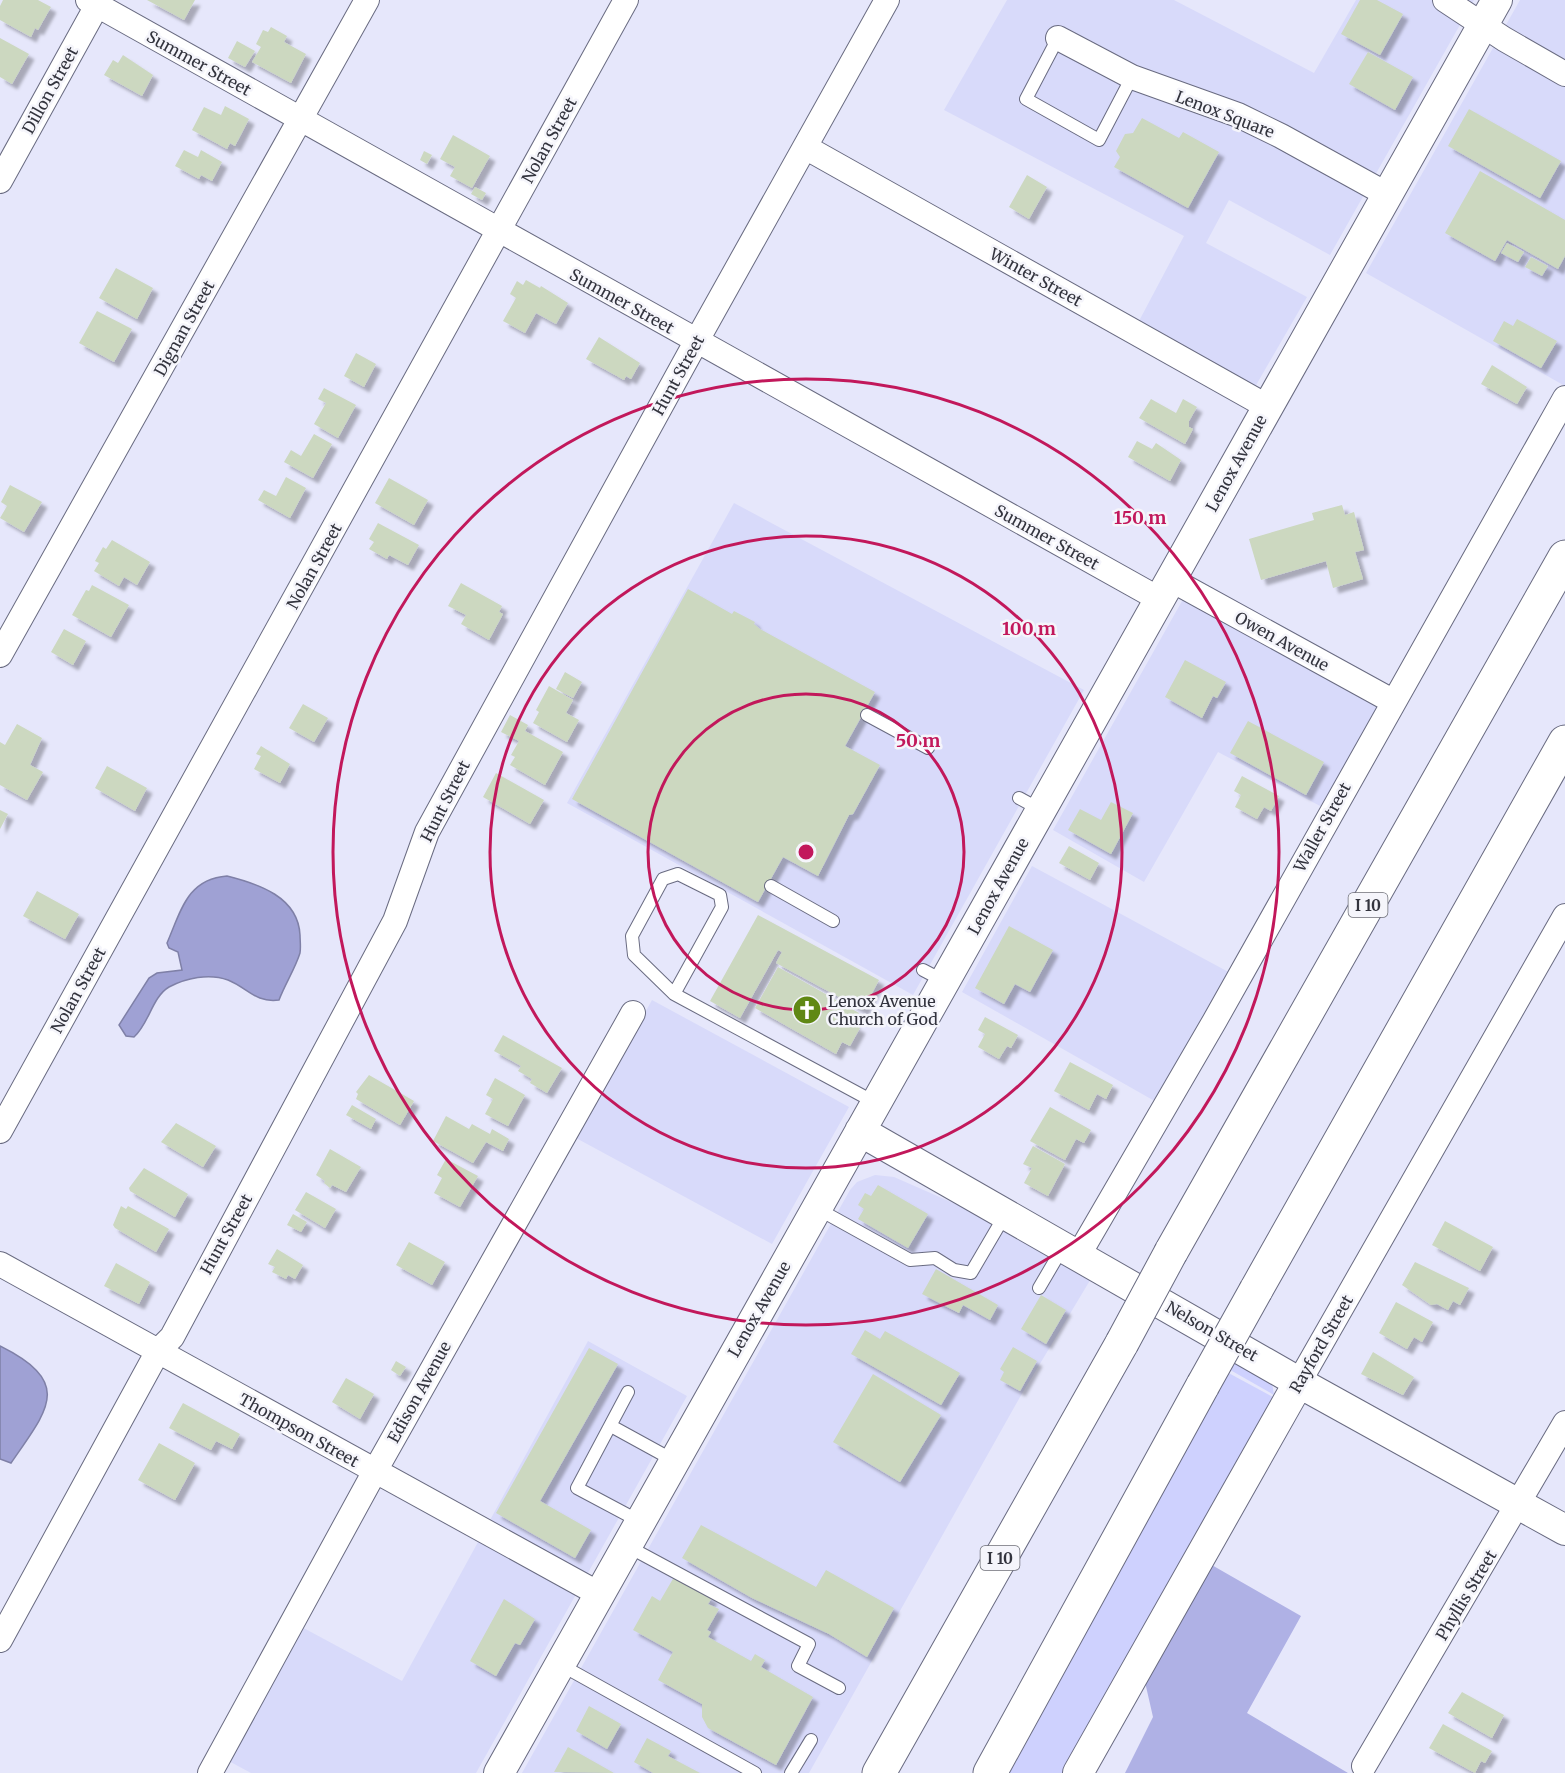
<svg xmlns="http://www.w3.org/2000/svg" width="1565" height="1773" viewBox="0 0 1565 1773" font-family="Merriweather,serif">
<defs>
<filter id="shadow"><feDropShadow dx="5.5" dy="5.5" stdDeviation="1.5" flood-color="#0004"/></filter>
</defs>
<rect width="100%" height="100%" fill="#e6e7fb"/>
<path fill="#d8dafa" d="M1007,0H1174L1314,73L1356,0H1474L1330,255L1229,200L1206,243L1307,297L1255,387L1139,321L1184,236L944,110Z
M1520,0H1565V386L1366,273Z
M734,503L1084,690L913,995L567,803Z
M1195,578L1408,695L1341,817L1218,752L1144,882L1053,830Z
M1032,866L1247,982L1174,1112L962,992Z
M652,1000L849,1107L772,1244L576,1138Z
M875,1175L894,1177L960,1206L1092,1277L1020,1397L809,1773H522L850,1190L857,1182Z
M588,1341L687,1396L476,1773H251L212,1752L285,1618L402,1681Z"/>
<path fill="#ced1fe" d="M1231,1354L1272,1383L1274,1395L1225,1367Z
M1223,1370L1273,1397L1062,1773H1007L1078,1648Z"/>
<path fill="#afb1e5" d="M1210,1564L1301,1616L1247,1713L1348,1773H1125L1153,1717L1145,1682Z"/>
<path fill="#9fa1d4" stroke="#7f80a7" stroke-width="1.5" d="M227,876C259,884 298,897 300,935C300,940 301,947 300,953C295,969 285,984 279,1000C255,1003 248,988 228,980C209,973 186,978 169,987C152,997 149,1024 134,1037L126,1036L119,1025L149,978L157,973L182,970L178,952L169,948L167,943C181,911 187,879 227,876Z
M0,1346C74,1383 48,1409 11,1463L0,1459Z"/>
<path fill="#ccd8c0" filter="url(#shadow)" d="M3,0H38L51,7L38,30L35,28L31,37L0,20V6Z
M147,0H195L184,20Z
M1360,0H1377L1403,14L1380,55L1341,34Z
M271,27L287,36L284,42L306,54L291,83L252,62L261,47L256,44L263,30L268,32Z
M0,38L29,54L12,84L0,77Z
M237,41L255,51L245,67L228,58Z
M1368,52L1413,77L1395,110L1349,84Z
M123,55L153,75L142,96L104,75L113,60L118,63Z
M225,106L249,119L235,146L230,143L227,149L192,130L204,107L221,115Z
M1469,109L1561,161L1540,198L1448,146Z
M1142,118L1179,138L1183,132L1219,152L1188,208L1114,167L1120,157L1116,151L1125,134L1133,133Z
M453,135L490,156L472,188L450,176L455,167L440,159Z
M184,150L198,157L201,150L222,162L212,181L201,175L199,179L175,166Z
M424,151L432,155L427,164L420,160Z
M1480,171L1565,220V256L1558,269L1507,240L1495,261L1445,233Z
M1027,175L1047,187L1029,219L1009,207Z
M475,187L486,193L482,200L471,194Z
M1507,243L1524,252L1518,262L1501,253Z
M1531,257L1548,266L1542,276L1525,267Z
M116,268L153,288L137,319L99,298Z
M526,280L540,288L541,286L568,303L556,324L536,313L525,333L503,321L516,298L510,294L517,281L523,285Z
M97,311L132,329L114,362L79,343Z
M1517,319L1557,341L1541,368L1493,341L1504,321L1513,326Z
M599,337L640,363L631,379L626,376L624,380L586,359Z
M356,353L376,364L364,387L344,376Z
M1492,365L1527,387L1517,404L1481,384Z
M324,388L356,405L338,438L314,424L326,403L318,399Z
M1151,399L1176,413L1183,399L1197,407L1189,421V427L1193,429L1185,444L1139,418Z
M314,434L332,444L313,478L284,462L291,450L301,456Z
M1137,441L1152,449L1156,443L1181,460L1170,481L1128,457Z
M286,477L306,488L290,518L258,500L264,490L276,496Z
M389,478L428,500L414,525L375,503Z
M10,485L42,502L24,532L0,518L7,506L1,502Z
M1342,505L1345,515L1354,512L1364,550L1355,552L1363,579L1333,588L1326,561L1261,580L1249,539L1314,520L1312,513Z
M378,523L419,545L408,565L389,555L387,559L369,549L374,542L369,539Z
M112,540L150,562L137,585L124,577L119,586L94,571L99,563L95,561L103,547L106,549Z
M461,583L502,606L499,612L503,614L489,640L461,624L466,615L448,606Z
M92,585L129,605L111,637L72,615L86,590L89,591Z
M688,589L732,614L734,611L755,622L754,624L760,629L875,692L845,746L880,765L853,814L849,815L818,876L783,857L758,902L572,799Z
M64,629L86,641L73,665L51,652Z
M1185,660L1226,682L1217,698L1213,696L1202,718L1165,697Z
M565,672L582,682L573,698L556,689Z
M549,686L573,700L566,713L579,720L567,742L533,723L539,712L536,710Z
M303,704L328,718L314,742L289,728Z
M510,715L528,725L525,731L563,752L545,785L510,765L515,757L511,755L519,741L501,732Z
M1248,721L1324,762L1306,795L1230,753Z
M17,724L42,738L30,765L43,772L27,800L0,785V742L5,745Z
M261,746L290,764L280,783L254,769L261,756L256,754Z
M107,766L147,788L135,811L95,788Z
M496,773L544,800L530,824L483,797Z
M1242,776L1279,796L1271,811L1264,807L1257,819L1235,807L1241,795L1234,791Z
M1111,802L1133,813L1111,854L1068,830L1080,809L1101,820Z
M0,810L8,814L0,829Z
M1069,846L1099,863L1090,880L1059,863Z
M37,891L79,914L65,939L23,916Z
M758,915L879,980L863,1010L776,963L782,952L778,950L740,1018L710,1001Z
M1009,926L1053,950L1030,992L1015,984L1004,1004L975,988Z
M778,967L859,1013L853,1024L860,1028L850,1046L842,1042L836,1054L755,1008Z
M985,1017L1018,1035L1011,1048L1007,1046L999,1059L978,1047L985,1034L978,1030Z
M503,1035L562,1068L547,1093L530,1083L532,1079L518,1071L521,1066L494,1051Z
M1070,1062L1113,1085L1106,1099L1097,1094L1089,1110L1054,1091Z
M369,1075L414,1101L400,1125L356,1099L358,1094L356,1092Z
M495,1078L525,1095L508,1126L485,1114L493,1099L486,1095Z
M352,1105L376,1119L371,1129L346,1115Z
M1050,1107L1091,1130L1084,1143L1076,1139L1065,1160L1030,1141Z
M446,1116L469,1129L472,1124L490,1134L492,1129L509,1139L503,1151L486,1142L473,1163L433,1141Z
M176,1123L216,1146L203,1167L161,1142Z
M1033,1146L1065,1164L1048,1196L1024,1183L1032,1168L1023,1164Z
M330,1149L361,1167L346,1192L332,1185L330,1188L324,1183L325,1181L316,1175Z
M446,1159L478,1176L460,1207L434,1193L442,1178L437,1175Z
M144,1168L188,1194L175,1217L130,1191L129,1188Z
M878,1185L928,1214L908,1248L858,1219L864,1209L858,1205L865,1193L871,1196Z
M306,1192L336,1209L325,1228L295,1210Z
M121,1206L126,1209L128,1206L169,1229L156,1252L115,1228L113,1225Z
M293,1214L307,1222L301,1232L287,1225Z
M1445,1221L1493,1247L1480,1271L1432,1245Z
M409,1242L445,1262L432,1285L396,1265Z
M277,1249L303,1265L295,1279L288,1275L286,1279L272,1272L275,1267L268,1264Z
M1415,1262L1469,1288L1460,1305L1453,1301L1448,1310L1437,1304L1431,1305L1402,1285Z
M116,1263L150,1282L139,1304L104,1286Z
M936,1269L998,1305L990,1320L963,1305L959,1313L922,1294Z
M1041,1295L1066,1310L1046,1344L1021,1329Z
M1396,1302L1433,1322L1422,1342L1414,1337L1407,1349L1379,1333Z
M865,1330L880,1339L885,1331L960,1373L941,1405L851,1354Z
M1013,1347L1037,1361L1020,1391L1000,1380L1004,1372L1000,1369Z
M589,1348L618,1364L540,1501L591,1530L575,1558L496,1513Z
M1373,1352L1414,1377L1403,1395L1361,1374Z
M396,1361L406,1367L400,1376L391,1370Z
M873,1374L941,1415L900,1482L833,1442Z
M346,1378L374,1394L360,1419L332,1402Z
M183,1403L240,1434L232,1449L216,1441L211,1450L169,1428Z
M159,1443L195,1463L175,1500L138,1480Z
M701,1525L816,1587L826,1570L894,1608L867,1657L829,1634L752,1598L682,1558Z
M674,1577L712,1598L708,1604L719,1609L707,1630L711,1632L708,1637L751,1661L755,1654L765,1660L761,1667L813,1697L776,1765L708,1728L702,1717V1704L658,1680L673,1652L633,1630L652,1596L660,1601Z
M504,1599L535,1619L520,1645L515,1643L496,1676L470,1661Z
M1462,1692L1504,1715L1492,1738L1448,1713Z
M589,1706L621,1724L607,1749L576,1731Z
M1443,1724L1492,1751L1485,1763L1481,1761L1475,1773L1429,1748Z
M647,1738L671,1751L668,1756L700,1773H653L634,1762Z
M568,1747L614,1773L554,1772Z"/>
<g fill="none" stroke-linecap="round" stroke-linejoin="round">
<g stroke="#696b81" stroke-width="14">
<path id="service" d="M1058,38L1026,99L1099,140L1132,77
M867,715L928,748
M1019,798L1041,810
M771,886L833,921
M923,970L944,981
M674,994L722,907L720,895L678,874L663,879L632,936L634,955L674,994L876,1103
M818,1209L910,1260L935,1258L954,1270L971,1273L1005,1215
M1039,1288L1063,1247
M628,1392L577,1488L639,1521
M611,1426L673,1460
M627,1546L809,1644L798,1666L839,1688
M561,1665L755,1773
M791,1773L811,1740"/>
</g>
<g stroke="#696b81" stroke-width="26">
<path id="minor" d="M88,0L1159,599
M1445,0L1504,39L1565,74
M1058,38L1132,77L1238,115L1281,136L1388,195
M805,147L1268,407
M0,181L100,0
M1170,579L1394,702
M0,655L367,0
M0,1131L626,0
M1078,1256L1214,1022L1565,398
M0,1264L599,1594
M1299,1382L1565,916
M0,1640L158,1351L172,1337L395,921L427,832L696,342L887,0
M1364,1766L1565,1423
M210,1773L375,1471L633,1013"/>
</g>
<g stroke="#696b81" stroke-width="32">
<path id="tertiary" d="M860,1131L1307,1387L1565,1530
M499,1773L1497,0
M1078,1773L1299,1382"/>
</g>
<g stroke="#696b81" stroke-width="35">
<path id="motorway" d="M1171,1252L1565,557
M1256,1290L1565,742
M879,1773L1122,1343
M990,1773L1203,1385"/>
</g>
<use href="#service" stroke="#fff" stroke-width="12"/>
<use href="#minor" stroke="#fff" stroke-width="24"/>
<use href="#tertiary" stroke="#fff" stroke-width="30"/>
<use href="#motorway" stroke="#fff" stroke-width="33"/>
<g stroke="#696b81" stroke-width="35" stroke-linecap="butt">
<path id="motorway-bridge" d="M1122,1343L1171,1252
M1203,1385L1256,1290"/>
</g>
<use href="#motorway-bridge" stroke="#fff" stroke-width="33"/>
</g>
<g fill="none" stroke="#c2185b" stroke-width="3">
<circle cx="806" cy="852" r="158"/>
<circle cx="806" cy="852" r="316"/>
<circle cx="806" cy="852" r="473"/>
</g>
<defs>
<g id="church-disc" transform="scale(1.5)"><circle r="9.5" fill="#608814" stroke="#f5f5fb"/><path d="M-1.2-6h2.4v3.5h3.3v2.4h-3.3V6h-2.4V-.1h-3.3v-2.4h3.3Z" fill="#fff"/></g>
</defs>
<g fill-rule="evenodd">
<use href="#church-disc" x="807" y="1010"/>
</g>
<g text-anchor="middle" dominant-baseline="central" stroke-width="5" stroke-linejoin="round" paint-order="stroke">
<g fill="#f5f5fb" stroke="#6d6e77" stroke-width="1.5">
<rect x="1348.5" y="893" width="39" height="24" rx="4.5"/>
<rect x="980.5" y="1546" width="39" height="24" rx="4.5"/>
</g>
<g font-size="15" font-weight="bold" fill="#33343e">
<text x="1368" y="905">I 10</text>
<text x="1000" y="1558">I 10</text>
</g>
<g font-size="16" fill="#33343e" stroke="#f5f5fb">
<text transform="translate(199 63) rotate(29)">Summer Street</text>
<text transform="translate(50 90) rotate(-61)">Dillon Street</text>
<text transform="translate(1225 114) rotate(21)">Lenox Square</text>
<text transform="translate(549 140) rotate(-61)">Nolan Street</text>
<text transform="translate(1036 277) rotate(29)">Winter Street</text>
<text transform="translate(622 301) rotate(29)">Summer Street</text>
<text transform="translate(184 328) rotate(-61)">Dignan Street</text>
<text transform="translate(678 375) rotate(-61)">Hunt Street</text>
<text transform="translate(1236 463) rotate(-61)">Lenox Avenue</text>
<text transform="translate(1047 537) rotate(29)">Summer Street</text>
<text transform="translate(314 566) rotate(-61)">Nolan Street</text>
<text transform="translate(1282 641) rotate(29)">Owen Avenue</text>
<text transform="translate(445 801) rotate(-63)">Hunt Street</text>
<text transform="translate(1322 827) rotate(-61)">Waller Street</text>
<text transform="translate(998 886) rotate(-61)">Lenox Avenue</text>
<text transform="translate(78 990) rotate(-61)">Nolan Street</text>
<text transform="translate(226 1234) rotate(-61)">Hunt Street</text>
<text transform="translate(759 1309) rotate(-60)">Lenox Avenue</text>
<text transform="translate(1212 1331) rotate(30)">Nelson Street</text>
<text transform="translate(1321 1344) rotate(-60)">Rayford Street</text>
<text transform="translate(419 1392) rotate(-61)">Edison Avenue</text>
<text transform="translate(299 1430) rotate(29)">Thompson Street</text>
<text transform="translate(1466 1595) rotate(-59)">Phyllis Street</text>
</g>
<g font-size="16" fill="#33343e" stroke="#f5f5fb" text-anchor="start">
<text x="828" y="1001">Lenox Avenue<tspan x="828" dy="18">Church of God</tspan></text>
</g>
</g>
<circle cx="806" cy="852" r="9" fill="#c2185b" stroke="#f5f5fb" stroke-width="3"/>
<g font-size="18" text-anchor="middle" font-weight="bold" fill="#c2185b" stroke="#f5f5fb" stroke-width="5" stroke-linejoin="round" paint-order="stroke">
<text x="1140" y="524">150 m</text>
<text x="1029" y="635">100 m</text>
<text x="918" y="747">50 m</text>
</g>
</svg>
